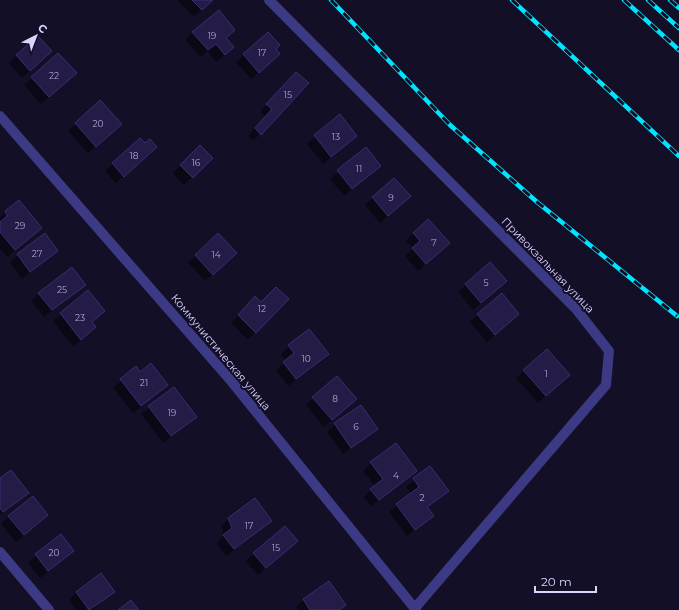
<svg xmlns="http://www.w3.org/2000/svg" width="679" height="610" viewBox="0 0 679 610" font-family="Montserrat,sans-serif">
<rect width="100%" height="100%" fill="#130f26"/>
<path fill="#0007" d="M178,0H212L194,17Z
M193,32L225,38L233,47L216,62L208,51L200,57L186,40Z
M268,33L275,50L271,62L251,79L236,62Z
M17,55L43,59L22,78L9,63Z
M32,78L68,80L41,104L24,85Z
M289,80L260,134L253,141L248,136L265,117L260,112Z
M340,116L356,136L323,164L307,144Z
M76,124L113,131L88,153L68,131Z
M140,139L148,154L116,183L105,171Z
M200,147L211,158L184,185L173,173Z
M366,149L379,166L344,196L330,179Z
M394,179L402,204L380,223L365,205Z
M6,212L41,228L7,257L0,248V218Z
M413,233L449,243L418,271L405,256L413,248L406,241Z
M45,234L57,251L22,279L10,262Z
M218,235L228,261L205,281L188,263Z
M84,284L44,317L31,301L39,293Z
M466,285L498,288L473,310L458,292Z
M88,292L104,311L91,323L95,327L73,347L53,321Z
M255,298L261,304L287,299L248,340L231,323Z
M518,314L487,342L470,322L478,315Z
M309,330L328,353L288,386L276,370L286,361L281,354Z
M136,368L140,373L167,384L133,413L113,388Z
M524,371L561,383L538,403L516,378Z
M173,388L195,417L163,443L141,414Z
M313,398L348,406L324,427L306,405Z
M335,424L377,428L343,454L327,432Z
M371,463L416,471L371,506L364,497L375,486L363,471Z
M430,467L448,491L426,508L432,516L407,536L389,512L412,494L406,487Z
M0,479L27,493L0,515Z
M47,515L16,542L1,524L9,516Z
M229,519L271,521L226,556L217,543L224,535L221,526Z
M60,536L65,558L40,578L28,563Z
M297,541L258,575L246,561L254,553Z
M329,582L345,605L340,610H298L296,607L303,600Z
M76,592H114L92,610H76L69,600Z"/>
<path fill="#241b47" stroke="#3b2d73" d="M192,0H213L202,10Z
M219,10L235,30L226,38L234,47L225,55L216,44L208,50L192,32Z
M268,32L280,45L276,49L280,54L259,73L243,54Z
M38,36L52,51L30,71L16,55Z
M58,53L77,73L49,97L31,77Z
M296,72L309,83L261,135L255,128L272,109L266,104Z
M100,100L122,124L96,147L75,123Z
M340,114L357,136L331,157L314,135Z
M140,138L145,143L150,139L157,147L124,177L112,163Z
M200,145L213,158L193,178L180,165Z
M366,147L381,166L352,189L337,170Z
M394,178L411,196L388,216L372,197Z
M19,200L42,228L15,250L0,232V222L7,216L5,211Z
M428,219L450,243L426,264L412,248L420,241L413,233Z
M45,233L58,251L30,272L17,254Z
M218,233L237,253L213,275L195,255Z
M490,262L507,281L481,303L465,284Z
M72,267L86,285L52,310L38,293Z
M276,287L289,299L256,333L238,315L255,296L261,302Z
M88,290L105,311L92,322L96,327L81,340L60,313Z
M502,293L519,314L495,335L477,314Z
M309,329L329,354L296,379L283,362L294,353L288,345Z
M547,349L570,375L546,396L523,370Z
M151,363L168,385L141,406L120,379L136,366L140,372Z
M337,376L357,399L332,420L312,397Z
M174,387L197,417L171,436L148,406Z
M361,405L378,429L351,448L334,423Z
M396,443L417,471L379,500L370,489L383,479L370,462Z
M430,466L449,491L427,507L434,516L415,530L396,504L419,487L413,478Z
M11,470L29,493L3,512L0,508V478Z
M33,496L48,515L24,535L8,516Z
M255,498L272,521L234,549L223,535L232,528L228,518Z
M285,526L298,541L266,568L253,553Z
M61,534L74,551L48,571L35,554Z
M101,573L115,592L89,610L76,592Z
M329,581L346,605L339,610H310L303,599Z
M131,600L139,610H118Z"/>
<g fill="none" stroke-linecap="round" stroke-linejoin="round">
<path stroke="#3d3a85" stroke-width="10" d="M269,0L576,309L609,351L606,385L415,608
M0,552L49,610"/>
<path stroke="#3d3a85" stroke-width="10" d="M0,116L232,382L416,610"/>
<g stroke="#00e5ff" stroke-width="4.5">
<path id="rail" d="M331,0L450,125L537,202L677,316
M512,0L679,156
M624,0L679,50
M648,0L679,28
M670,0L679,8"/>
</g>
<use href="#rail" stroke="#130f26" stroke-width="3" stroke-dasharray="9" stroke-linecap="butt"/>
</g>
<g text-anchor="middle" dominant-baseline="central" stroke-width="4" stroke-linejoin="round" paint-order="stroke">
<g font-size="9" fill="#aca6d1">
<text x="212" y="35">19</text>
<text x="262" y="52">17</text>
<text x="54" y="75">22</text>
<text x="288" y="94">15</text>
<text x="98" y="123">20</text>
<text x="336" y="136">13</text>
<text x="134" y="155">18</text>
<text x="196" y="162">16</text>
<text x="359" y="168">11</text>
<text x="391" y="197">9</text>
<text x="20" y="225">29</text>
<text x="434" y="242">7</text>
<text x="37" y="253">27</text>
<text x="216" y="254">14</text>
<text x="486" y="282">5</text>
<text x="62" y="289">25</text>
<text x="262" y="308">12</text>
<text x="80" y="317">23</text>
<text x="306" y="358">10</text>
<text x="546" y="373">1</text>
<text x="144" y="382">21</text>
<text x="335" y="398">8</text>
<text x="172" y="412">19</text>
<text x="356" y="426">6</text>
<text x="396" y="475">4</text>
<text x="422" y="497">2</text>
<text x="249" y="525">17</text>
<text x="276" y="547">15</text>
<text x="54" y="552">20</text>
</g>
<g font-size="11" fill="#d9d4ff" stroke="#130f26">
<text transform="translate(548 265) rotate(46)">Привокзальная улица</text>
<text transform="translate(221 352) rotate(50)">Коммунистическая улица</text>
</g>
</g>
<g transform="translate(36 36) rotate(42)" stroke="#130f26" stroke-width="3" paint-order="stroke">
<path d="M0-3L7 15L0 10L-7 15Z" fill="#d9d4ff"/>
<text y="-6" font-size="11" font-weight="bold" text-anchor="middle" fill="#d9d4ff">С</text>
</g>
<path d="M535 586v6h61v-6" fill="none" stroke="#d9d4ff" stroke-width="2"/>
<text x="541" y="586" font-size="12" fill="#d9d4ff" stroke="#130f26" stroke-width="3" paint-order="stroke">20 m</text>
</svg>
